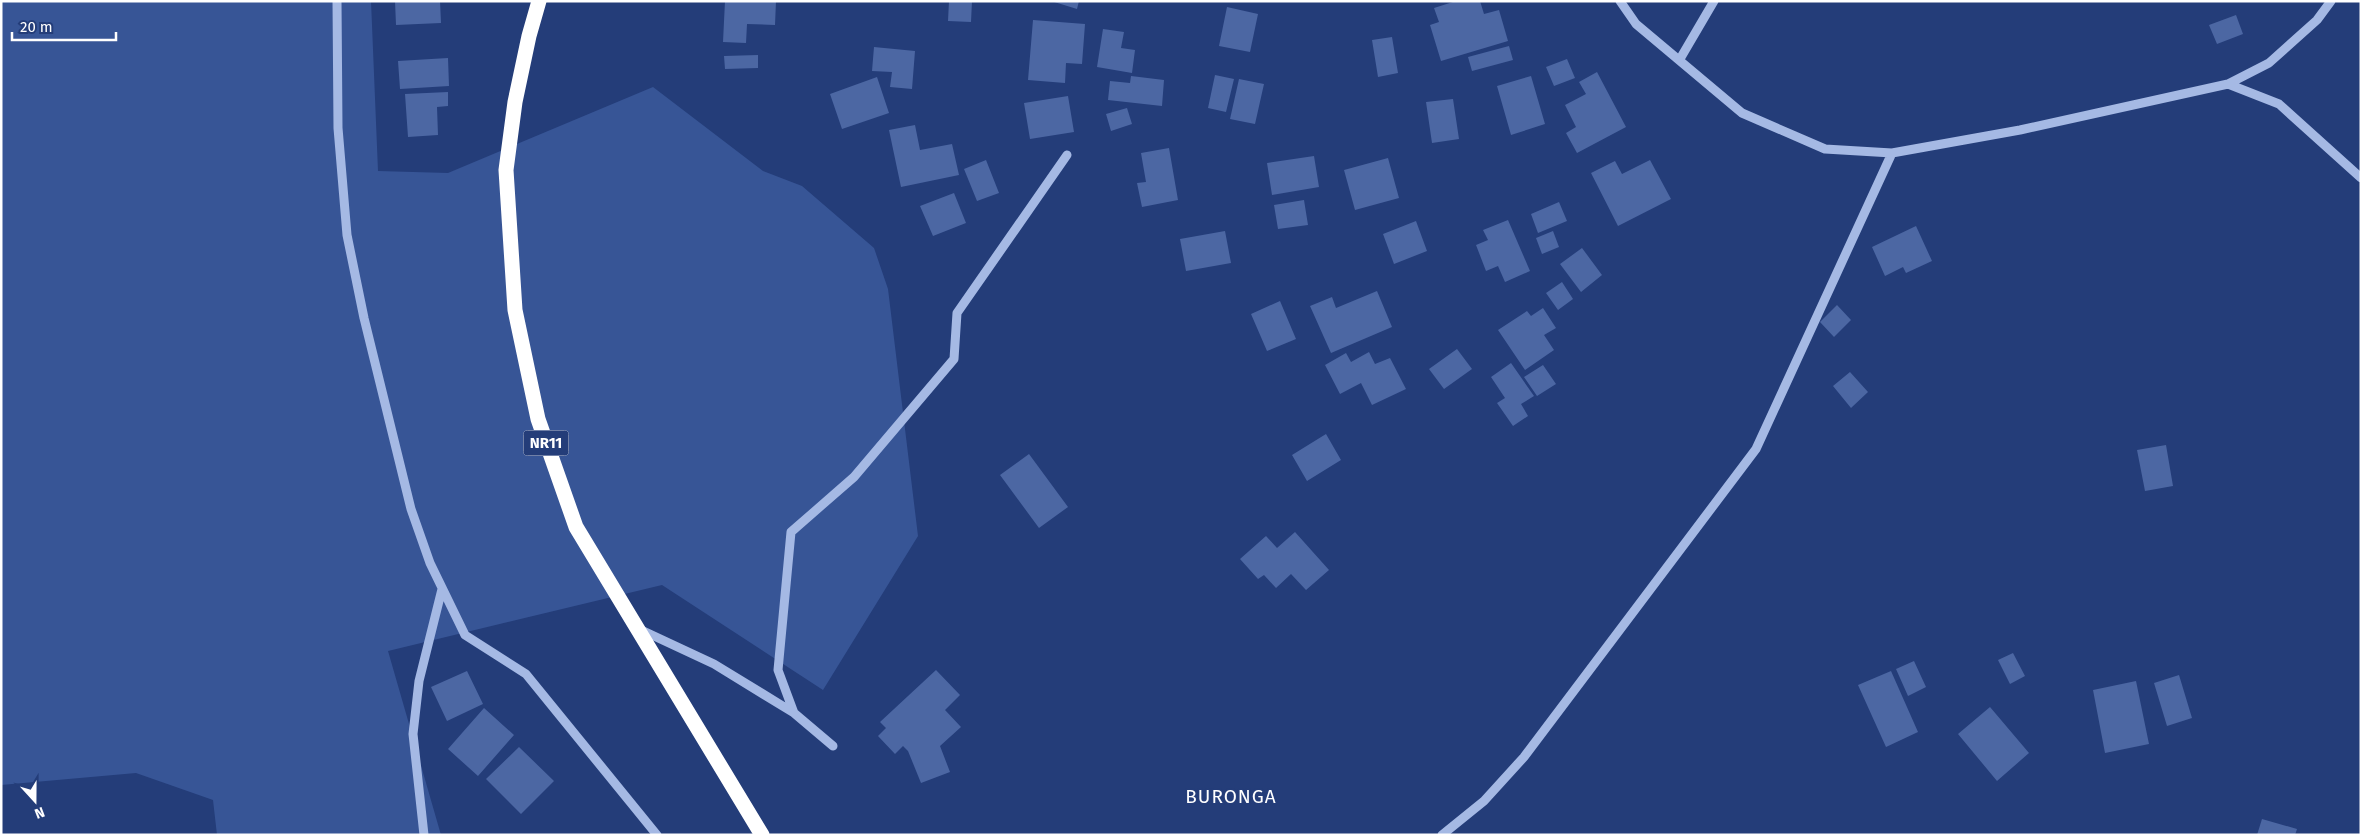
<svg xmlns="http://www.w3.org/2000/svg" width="2362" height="836" viewBox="0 0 2362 836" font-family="'Fira Sans',sans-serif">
<rect width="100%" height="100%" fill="#243d79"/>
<path fill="#375596" d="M1,1H371L378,171L448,173L653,87L763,171L802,186L874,248L888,289L918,536L823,690L662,585L388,651L441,835H217L213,800L136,773L1,785Z"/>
<path fill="#4c67a3" d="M395,1H440L441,23L396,25Z
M725,1H776L775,25L747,24L746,43L723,42Z
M949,1H972L971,22L948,21Z
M1051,1H1079L1077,9Z
M1456,1H1480L1484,14L1499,10L1508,41L1441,61L1430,25L1439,22L1434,8Z
M1227,7L1258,14L1250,52L1219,46Z
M2236,15L2243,34L2217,44L2209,25Z
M1033,20L1085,24L1082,64L1066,63L1065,83L1028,80Z
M1103,29L1124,32L1121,48L1135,50L1132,73L1097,67Z
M1392,37L1398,73L1378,77L1372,40Z
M1509,46L1513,60L1472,71L1468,57Z
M874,47L915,51L912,89L890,87L892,72L872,71Z
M758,55V68L725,69L724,56Z
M448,58L449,86L400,89L398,61Z
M1567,59L1575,78L1554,86L1546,67Z
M1597,72L1626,127L1577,153L1566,133L1576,127L1565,105L1586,94L1579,82Z
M1215,75L1234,79L1226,112L1208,108Z
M1131,76L1164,80L1162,106L1108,100L1110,81L1130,83Z
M1531,76L1545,124L1511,135L1497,86Z
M877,77L889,113L842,129L830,94Z
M1239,79L1264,84L1255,124L1230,119Z
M448,92V106L437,107L438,135L408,137L405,94Z
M1068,96L1074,132L1030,139L1024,103Z
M1453,99L1459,139L1432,143L1426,102Z
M1127,108L1132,124L1111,131L1106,114Z
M915,125L920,150L952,144L959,175L901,187L889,130Z
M1169,148L1178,200L1142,207L1137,183L1146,182L1141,153Z
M1314,156L1319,187L1272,195L1267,163Z
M1388,158L1399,198L1355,210L1344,170Z
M986,160L999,193L977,201L964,169Z
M1650,160L1671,199L1618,226L1591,173L1615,161L1622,174Z
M954,193L966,223L933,236L920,206Z
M1304,200L1308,225L1278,229L1274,205Z
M1559,202L1567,221L1538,233L1531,214Z
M1508,220L1530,271L1505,282L1498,266L1486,271L1476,245L1488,240L1483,230Z
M1416,221L1427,251L1394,264L1383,234Z
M1916,226L1932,261L1906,273L1903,267L1885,276L1872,247Z
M1225,231L1231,263L1186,271L1180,239Z
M1553,231L1559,247L1542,254L1536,238Z
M1582,248L1602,275L1581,292L1560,264Z
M1562,282L1573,299L1558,310L1546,293Z
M1377,291L1392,327L1331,353L1310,306L1332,297L1336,308Z
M1280,301L1296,339L1267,351L1251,314Z
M1837,305L1851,320L1834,337L1820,322Z
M1543,308L1556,328L1544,335L1554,350L1525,370L1498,330L1527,311L1531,316Z
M1457,349L1472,369L1444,389L1429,369Z
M1369,352L1375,364L1390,358L1406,389L1372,405L1361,383L1340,394L1325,365L1346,353L1351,362Z
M1511,363L1534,396L1521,404L1528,416L1513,426L1497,403L1505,398L1491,377Z
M1543,365L1556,384L1537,396L1524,377Z
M1850,372L1868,392L1851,408L1833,386Z
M1326,434L1341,460L1307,481L1292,455Z
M2166,445L2173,486L2145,491L2137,450Z
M1029,454L1068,507L1039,528L1000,475Z
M1295,532L1329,570L1306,590L1291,574L1276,588L1264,575L1258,579L1240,559L1266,536L1277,548Z
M2013,653L2025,676L2010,684L1998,660Z
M1914,661L1926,687L1908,696L1896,669Z
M936,670L960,695L945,710L961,727L940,746L950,772L921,783L908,751L903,746L895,754L878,736L886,728L880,722Z
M467,671L483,704L447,721L431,687Z
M1891,671L1918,732L1886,747L1858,685Z
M2179,675L2192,718L2167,726L2154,683Z
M2136,681L2149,744L2105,753L2093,690Z
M1990,707L2029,753L1997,781L1958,734Z
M484,708L514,735L478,776L448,749Z
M519,747L554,781L521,814L486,779Z
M2262,819L2297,829L2295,835H2257Z"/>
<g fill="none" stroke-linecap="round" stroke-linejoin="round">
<path stroke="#a5b9e4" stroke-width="9" d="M337,1L338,128L347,235L364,318L411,509L430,563L465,635L526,674L657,835
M1620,1L1636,24L1742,113L1825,149L1892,153L2020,130L2228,84L2269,63L2317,20L2331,1
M1680,59L1714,1
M2228,84L2279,104L2361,178
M639,629L714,664L794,713L833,746
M794,713L778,670L791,532L854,477L954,359L957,313L1067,155
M424,835L413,734L419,681L442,589
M1442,835L1484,801L1524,757L1756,449L1892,153"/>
<path stroke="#fff" stroke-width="15" d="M539,1L529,36L515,102L506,170L515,310L538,419L576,527L762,835"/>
</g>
<g text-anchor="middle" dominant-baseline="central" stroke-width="4" stroke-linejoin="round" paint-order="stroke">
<rect fill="#243d79" stroke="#bdc5d7" stroke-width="1" x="523.5" y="430.5" width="45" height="25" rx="4"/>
<g font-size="15" font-weight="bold" fill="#fff">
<text x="546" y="443">NR11</text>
</g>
<g font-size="19" letter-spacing="1" fill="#fff" stroke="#243d79">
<text x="1231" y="796">BURONGA</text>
</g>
</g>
<rect width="2362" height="836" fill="none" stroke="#ffffff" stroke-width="5"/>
<g transform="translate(35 801) rotate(159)" stroke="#243d79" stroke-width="4" paint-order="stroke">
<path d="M0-4L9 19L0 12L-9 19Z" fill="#ffffff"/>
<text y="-8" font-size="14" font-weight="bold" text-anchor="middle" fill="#ffffff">N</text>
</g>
<path d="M12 32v8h104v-8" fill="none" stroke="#ffffff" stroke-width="2.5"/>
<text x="20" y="32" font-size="15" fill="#ffffff" stroke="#243d79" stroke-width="4" paint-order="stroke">20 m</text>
</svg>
